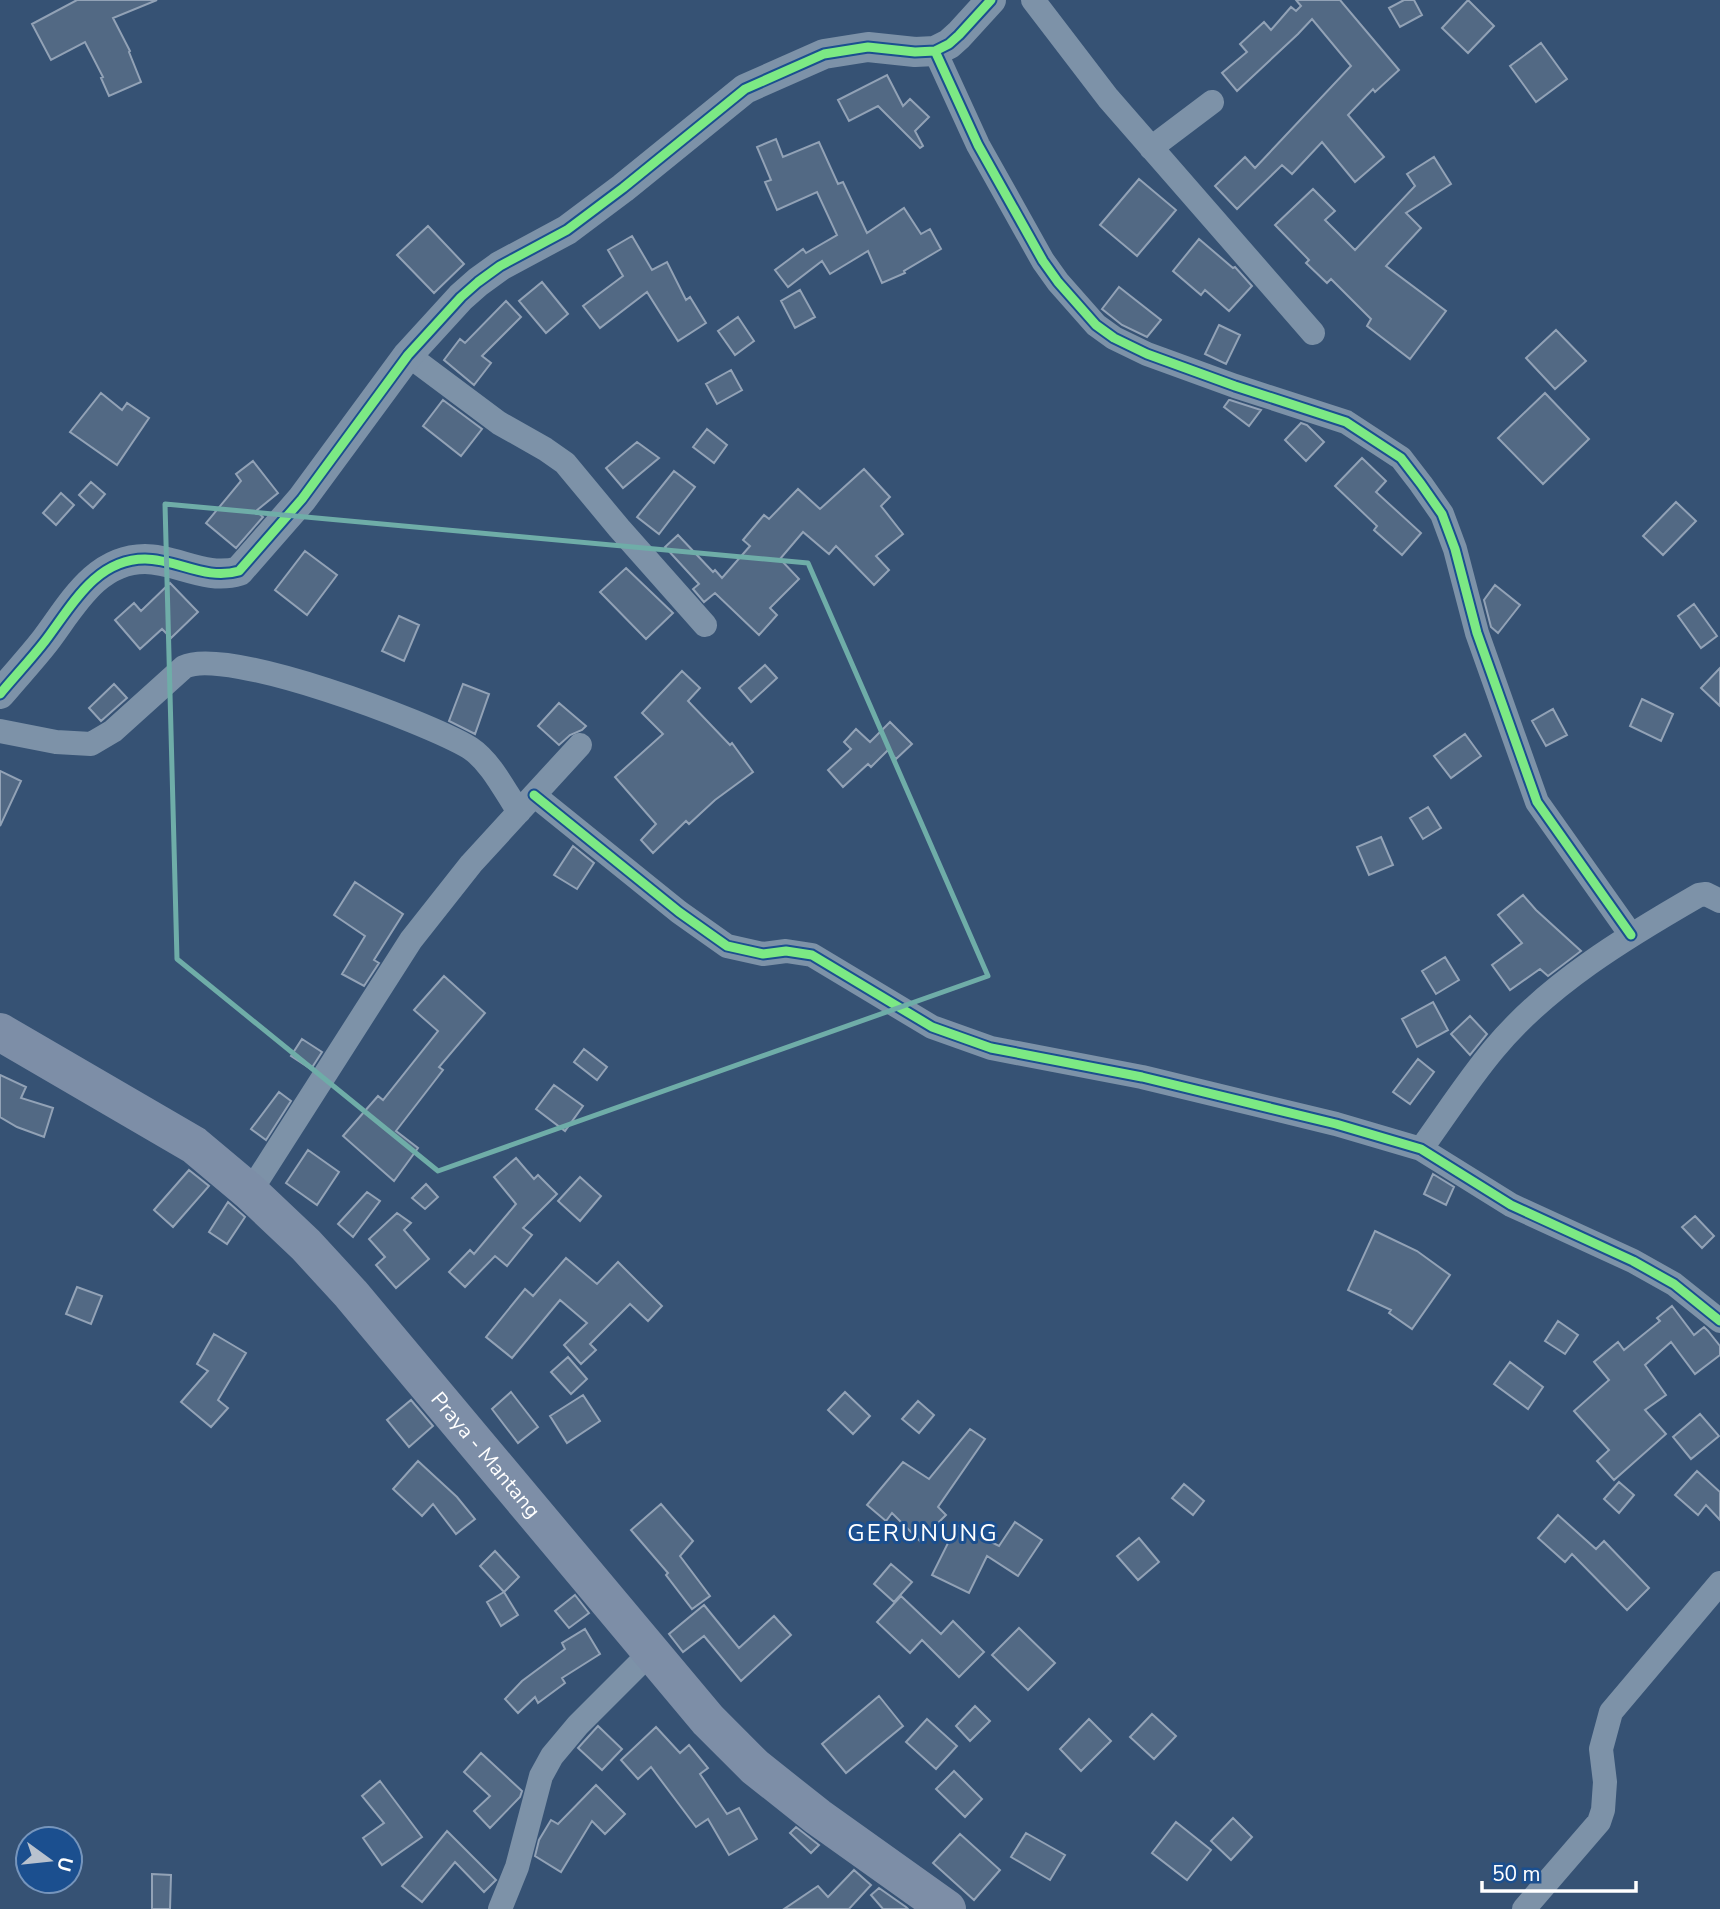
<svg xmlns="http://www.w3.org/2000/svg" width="1720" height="1909" viewBox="0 0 1720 1909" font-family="'Nunito Sans',sans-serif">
<rect width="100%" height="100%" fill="#365274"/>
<path fill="#526984" stroke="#92a2b6" stroke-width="2" d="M77,0H157L113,18L130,51L129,52L141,82L109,96L101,78L103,77L85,42L51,60L32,24Z
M1296,0H1340L1399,70L1375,92L1373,89L1348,115L1384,157L1355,182L1322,142L1292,174L1282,165L1237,209L1215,186L1245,157L1255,168L1351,66L1312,19L1298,34L1237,91L1222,73L1247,52L1240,44L1264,22L1271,30L1291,7L1296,11L1301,6Z
M1404,0H1414L1422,15L1400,27L1389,8Z
M1468,0L1494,26L1468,53L1442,28Z
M1541,43L1567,79L1536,102L1510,66Z
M887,75L903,106L910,99L929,117L915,131L923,146L920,148L878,106L849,121L838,100Z
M776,139L783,157L819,142L838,184L843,182L867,233L904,208L921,234L930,229L941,249L904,271L905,273L882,283L868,251L830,274L822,261L788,287L775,270L803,249L806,253L837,235L817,192L777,210L765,182L771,180L757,147Z
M1434,157L1451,184L1406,213L1421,228L1386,266L1446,311L1410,359L1367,326L1371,319L1331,279L1327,283L1306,263L1309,260L1275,225L1313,189L1335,211L1325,220L1355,250L1415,186L1407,174Z
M1139,179L1176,210L1137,256L1100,225Z
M428,226L464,264L434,293L397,255Z
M632,236L652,270L667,262L686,300L690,297L706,323L678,341L647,292L600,328L583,306L623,276L608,250Z
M1199,239L1233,268L1235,267L1252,286L1229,311L1205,290L1201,295L1173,271Z
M542,282L568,314L546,333L519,301Z
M1119,287L1161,320L1147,337L1122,325L1102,309Z
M800,290L815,317L795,328L781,301Z
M506,301L521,317L482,356L491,363L474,385L444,360L460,339L465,343Z
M738,317L754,341L735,355L718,331Z
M1219,325L1240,335L1226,364L1205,354Z
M1556,330L1586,361L1555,389L1526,358Z
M731,370L742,390L717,404L706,384Z
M101,393L122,410L127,403L149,418L117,465L70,432Z
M1545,393L1589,439L1543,484L1498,438Z
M443,400L482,429L461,456L423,426Z
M1229,400H1230L1261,410L1249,426L1224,407Z
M1301,423L1307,425L1324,442L1306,461L1285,440Z
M707,429L727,445L714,463L693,447Z
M637,442L659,458L623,488L606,468Z
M1362,458L1386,481L1376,492L1421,533L1402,555L1374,530L1377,526L1335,486Z
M253,461L278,493L256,511L263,517L236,548L206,523L241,481L236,474Z
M864,469L890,497L881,506L903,534L876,556L889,570L874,585L836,546L829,554L803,532L780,559L799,579L770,608L777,615L759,635L715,593L704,602L693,589L699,584L665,547L678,535L713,572L715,570L722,578L750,546L743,540L764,515L769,519L798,489L820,509Z
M674,471L695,487L659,534L637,517Z
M91,482L105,494L93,508L79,495Z
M61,493L74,505L56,525L43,513Z
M1676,502L1696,521L1663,555L1643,536Z
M305,551L337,575L307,615L275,590Z
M626,568L673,613L646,639L600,592Z
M170,583L198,612L171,638L162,629L140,649L115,620L134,603L141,611Z
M1495,585L1520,605L1498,633L1491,627L1484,600Z
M1694,604L1717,636L1701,648L1678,616Z
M399,616L419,625L404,661L382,651Z
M765,665L777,678L751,702L739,688Z
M1720,668V706L1701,688Z
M682,671L700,688L688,701L730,745L732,743L753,772L715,800L689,824L686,821L653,853L641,840L656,824L615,777L663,734L642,713Z
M114,684L127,698L101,721L89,708Z
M463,684L489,694L475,734L449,721Z
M1642,699L1673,714L1661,741L1630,726Z
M559,703L586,726L582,730L570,735L559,745L538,726Z
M1553,709L1567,735L1546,746L1532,721Z
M890,722L912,744L896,759L888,750L871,767L868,764L843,787L828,770L851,749L844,742L856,729L870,742Z
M1465,734L1481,756L1451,778L1434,756Z
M0,771L21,781L0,826Z
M1428,807L1441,828L1423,839L1410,818Z
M1381,837L1393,865L1369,875L1357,847Z
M573,846L594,863L577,889L554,875Z
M355,882L403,914L374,960L379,963L364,986L342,974L365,936L334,915Z
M1523,895L1536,910L1581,951L1548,976L1540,969L1510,990L1492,965L1522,943L1498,915Z
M1445,957L1459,980L1436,994L1422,971Z
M444,976L485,1013L439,1067L443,1070L396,1131L418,1148L394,1181L343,1136L378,1096L383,1100L438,1031L414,1010Z
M1433,1002L1448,1030L1417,1047L1402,1019Z
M1470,1016L1487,1034L1470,1055L1451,1034Z
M302,1039L322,1052L311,1069L291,1056Z
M584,1049L607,1067L597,1080L574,1062Z
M1418,1059L1434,1072L1410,1104L1393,1092Z
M0,1075L26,1087L21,1098L53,1108L44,1137L17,1127L0,1117Z
M554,1085L583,1106L565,1131L536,1109Z
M279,1092L291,1101L266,1140L251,1129Z
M308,1150L339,1172L317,1205L286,1183Z
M516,1158L534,1179L538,1175L557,1194L523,1228L532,1235L507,1266L495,1256L465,1287L449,1272L470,1250L474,1254L516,1204L494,1177Z
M189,1170L209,1186L173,1227L154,1210Z
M1433,1174L1454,1187L1446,1205L1424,1194Z
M580,1177L601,1196L580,1221L558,1201Z
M426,1184L438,1197L425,1209L412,1198Z
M367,1192L380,1201L353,1237L338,1224Z
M228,1202L245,1217L227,1244L209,1232Z
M397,1213L411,1223L404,1230L429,1259L396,1288L376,1265L385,1257L369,1239Z
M1695,1216L1714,1236L1702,1248L1682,1227Z
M1375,1231L1417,1251L1450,1275L1412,1329L1389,1313L1391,1310L1348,1290Z
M566,1258L597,1284L618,1262L662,1306L648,1321L630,1304L590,1344L596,1350L581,1364L564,1345L587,1323L560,1300L512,1358L486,1337L525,1289L533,1296Z
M77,1287L102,1296L91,1324L66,1314Z
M1672,1306L1694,1335L1704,1327L1708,1331L1720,1346V1355L1695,1374L1671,1342L1645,1365L1666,1395L1645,1410L1666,1434L1614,1480L1597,1461L1609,1450L1574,1411L1609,1380L1594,1362L1618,1342L1624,1350L1660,1321L1657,1318Z
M1558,1321L1578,1335L1565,1354L1545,1341Z
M214,1334L246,1353L218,1400L228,1408L211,1427L181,1402L208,1371L197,1364Z
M568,1357L587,1379L571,1394L551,1372Z
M1510,1362L1543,1387L1528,1409L1494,1384Z
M511,1392L538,1427L518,1443L492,1409Z
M845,1392L870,1416L853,1434L828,1410Z
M583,1395L600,1421L567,1443L550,1416Z
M411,1400L433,1426L409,1447L387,1420Z
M918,1401L934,1415L919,1433L902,1419Z
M1700,1414L1719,1436L1691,1459L1673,1437Z
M970,1429L985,1439L938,1507L946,1515L920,1541L892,1513L886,1521L867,1505L903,1462L929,1479Z
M418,1461L457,1497L475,1519L456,1534L433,1504L422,1516L393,1489Z
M1697,1471L1720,1492V1520L1706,1505L1698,1515L1675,1495Z
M1619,1482L1634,1495L1619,1513L1604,1499Z
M1184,1484L1204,1501L1193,1515L1172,1498Z
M661,1504L693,1541L680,1556L710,1596L692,1609L666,1575L668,1573L631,1530Z
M1558,1515L1596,1549L1604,1541L1649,1588L1627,1610L1572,1554L1565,1562L1538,1538Z
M1015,1522L1042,1540L1018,1576L987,1556L969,1593L932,1575L957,1525L999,1546Z
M1139,1538L1159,1562L1138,1580L1117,1556Z
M495,1551L519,1577L504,1592L480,1566Z
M891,1564L912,1582L894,1602L874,1584Z
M504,1592L518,1615L501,1626L487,1602Z
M575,1595L589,1613L569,1628L555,1611Z
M901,1596L941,1634L953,1621L984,1652L959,1677L922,1640L910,1653L877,1622Z
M704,1605L739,1648L774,1616L791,1635L741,1681L704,1636L683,1652L669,1634Z
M1019,1628L1055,1663L1028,1690L992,1655Z
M585,1629L600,1654L562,1678L565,1683L538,1703L535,1697L518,1713L505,1699L522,1681L565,1649L562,1643Z
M879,1696L903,1726L846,1773L822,1744Z
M975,1706L990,1721L970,1741L956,1726Z
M1152,1714L1176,1736L1154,1759L1130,1737Z
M927,1719L957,1746L936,1769L906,1742Z
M1089,1719L1111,1741L1081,1771L1060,1749Z
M598,1726L622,1749L602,1770L578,1748Z
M656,1727L680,1753L689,1745L708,1768L700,1774L727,1814L739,1808L757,1839L729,1855L708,1819L696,1827L651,1767L638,1779L621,1760Z
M481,1753L522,1791L520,1797L490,1828L474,1811L490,1796L464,1772Z
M954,1771L982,1799L965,1817L936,1789Z
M380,1781L422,1837L382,1865L363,1838L384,1823L362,1796Z
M596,1785L625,1814L605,1834L592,1821L561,1872L535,1856L539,1840L551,1820L558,1824Z
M1233,1818L1252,1837L1231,1860L1211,1841Z
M1176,1822L1211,1850L1187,1880L1152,1853Z
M796,1827L819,1845L811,1853L790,1833Z
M447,1831L496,1880L484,1892L455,1862L422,1902L402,1886Z
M1026,1833L1065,1855L1050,1880L1011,1857Z
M960,1834L1000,1870L974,1900L933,1863Z
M854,1870L871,1885L849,1909H784L818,1886L828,1897Z
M152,1874L171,1875L170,1909H152Z
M879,1888L906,1907L908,1909H883L871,1895Z"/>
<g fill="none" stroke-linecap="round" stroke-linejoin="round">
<path stroke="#7d92a8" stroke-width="24" d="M1033,0L1108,98L1313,333
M935,51L978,145L1043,261L1058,282L1096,325L1114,338L1147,354L1235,386L1346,422L1401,458L1421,484L1442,514L1455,549L1477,633L1537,802L1631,935
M1151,148L1212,102
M408,355L499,423L545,449L565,463L619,528L705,625
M0,731L56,742L91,744L113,731L184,667C226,646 427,722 470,748C491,762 505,791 519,812
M534,795L679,912L727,946L763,954L786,951L812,955L932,1027L991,1048L1142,1077L1336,1124L1421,1149L1511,1205L1633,1261L1674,1284L1720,1321
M1421,1149C1445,1116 1468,1080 1494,1049C1548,984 1626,937 1699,895L1706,894L1720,901
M250,1192L411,940L471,864L580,745
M500,1909L517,1867L541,1776L552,1756L578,1725L651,1652
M1524,1909L1599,1822L1603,1810L1605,1782L1601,1749L1611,1712L1720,1583"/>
<path stroke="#7d92a8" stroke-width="30" d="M0,694C15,676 31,659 45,641C71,607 95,559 145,559C177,559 206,581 239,571L302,499L408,355L461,297L478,282L500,266L567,230L623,188L745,89L824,54L868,47L915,52L935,51L949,44L959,35L991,0"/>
<path stroke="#7d8ea7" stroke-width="38" id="s1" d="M0,1032L194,1145L250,1192L306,1245L351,1294L708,1720L755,1767L818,1817L947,1909"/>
<g stroke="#1b4f8f" stroke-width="13">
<path id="cycleway" d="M935,51L978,145L1043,261L1058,282L1096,325L1114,338L1147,354L1235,386L1346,422L1401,458L1421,484L1442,514L1455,549L1477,633L1537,802L1631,935
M0,694C15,676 31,659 45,641C71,607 95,559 145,559C177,559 206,581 239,571L302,499L408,355L461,297L478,282L500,266L567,230L623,188L745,89L824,54L868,47L915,52L935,51L949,44L959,35L991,0
M534,795L679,912L727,946L763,954L786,951L812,955L932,1027L991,1048L1142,1077L1336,1124L1421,1149L1511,1205L1633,1261L1674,1284L1720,1321"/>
</g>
<use href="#cycleway" stroke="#7ce984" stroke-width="9"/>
</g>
<path fill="none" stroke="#6fada8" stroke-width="5" stroke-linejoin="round" d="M165,504L808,563L988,976L438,1171L177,959Z"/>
<g text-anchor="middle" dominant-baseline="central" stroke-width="6" stroke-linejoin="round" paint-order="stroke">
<g font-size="21" fill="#fff" stroke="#1b4f8f">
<text stroke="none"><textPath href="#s1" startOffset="651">Praya - Mantang</textPath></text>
</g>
<g font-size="24" letter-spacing="2" fill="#fff" stroke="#1b4f8f">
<text x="923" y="1533">GERUNUNG</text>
</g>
</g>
<g transform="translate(49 1860) rotate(105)"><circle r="33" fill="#1b4f8f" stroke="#7695bc" stroke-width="2"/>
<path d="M0-5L12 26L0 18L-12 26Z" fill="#b9c2ce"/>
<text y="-10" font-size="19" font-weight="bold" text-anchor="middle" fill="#ffffff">U</text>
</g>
<path d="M1482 1881v10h154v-10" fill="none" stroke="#ffffff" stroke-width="3.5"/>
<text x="1492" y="1881" font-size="21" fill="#ffffff" stroke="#1b4f8f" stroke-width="5" paint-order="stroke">50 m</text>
</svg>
